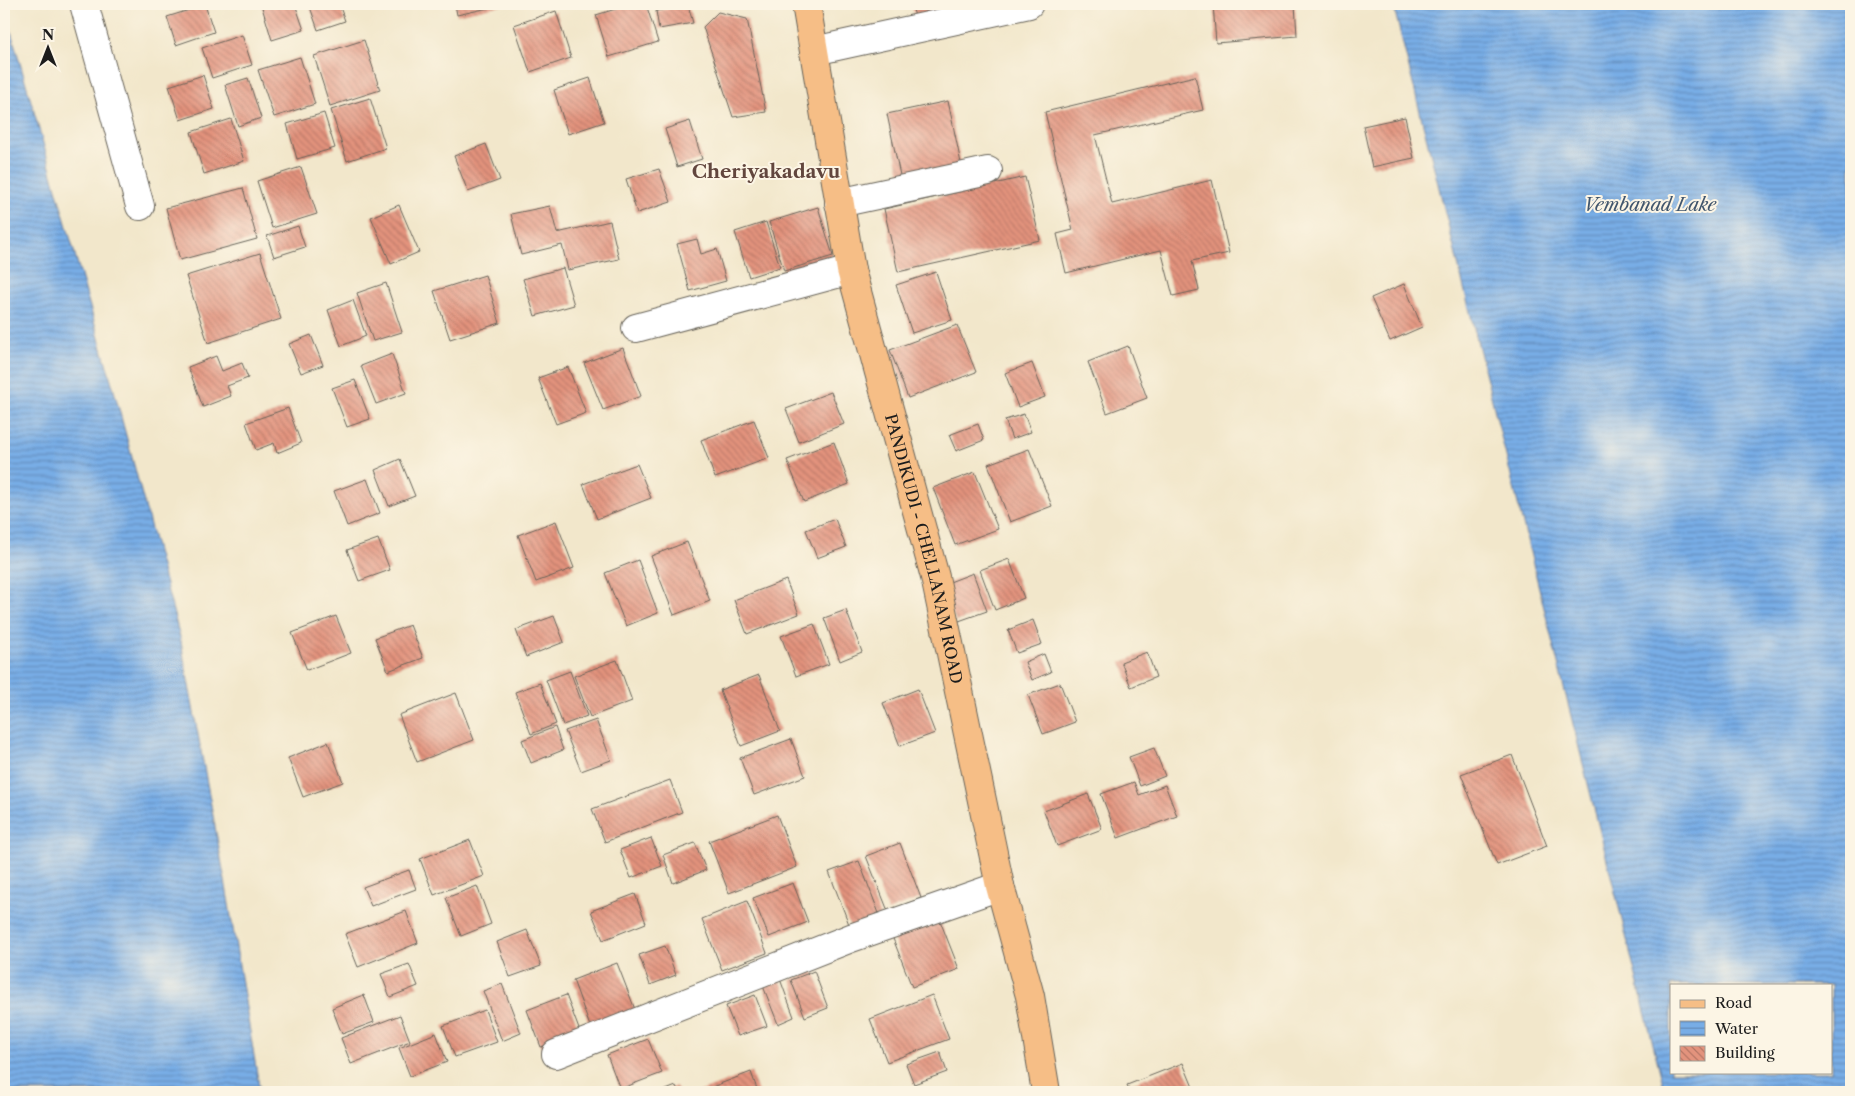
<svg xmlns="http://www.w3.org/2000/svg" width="1855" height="1096" viewBox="0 0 1855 1096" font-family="'Libre Caslon Text',serif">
<defs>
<pattern id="water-rules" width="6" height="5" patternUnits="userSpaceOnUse" patternTransform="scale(1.25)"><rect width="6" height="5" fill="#78ade6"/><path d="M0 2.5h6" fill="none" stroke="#628cba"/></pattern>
<pattern id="building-back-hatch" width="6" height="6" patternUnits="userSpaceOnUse" patternTransform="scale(1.25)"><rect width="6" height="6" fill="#e3937d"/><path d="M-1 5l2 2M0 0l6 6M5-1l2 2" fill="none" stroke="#b77766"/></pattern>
</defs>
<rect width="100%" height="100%" fill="#fcf5e5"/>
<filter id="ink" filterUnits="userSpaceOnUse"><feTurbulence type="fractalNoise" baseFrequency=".02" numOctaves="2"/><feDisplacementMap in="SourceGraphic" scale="10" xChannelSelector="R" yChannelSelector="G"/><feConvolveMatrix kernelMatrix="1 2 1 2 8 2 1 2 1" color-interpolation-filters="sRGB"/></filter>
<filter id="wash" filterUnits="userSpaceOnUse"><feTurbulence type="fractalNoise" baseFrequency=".0096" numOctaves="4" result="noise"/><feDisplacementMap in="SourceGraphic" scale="20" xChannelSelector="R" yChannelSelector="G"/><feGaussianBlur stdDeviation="1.12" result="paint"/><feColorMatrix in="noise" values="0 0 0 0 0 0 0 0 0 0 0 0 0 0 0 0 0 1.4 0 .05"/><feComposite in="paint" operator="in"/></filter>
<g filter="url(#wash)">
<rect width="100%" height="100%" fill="#f2e7cb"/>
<path fill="url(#water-rules)" stroke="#4a6481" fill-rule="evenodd" d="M1393,4H1851V1092H1665ZM1671,985H1831V1072H1671Z
M4,7L115,394L180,637L226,886L260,1092H4Z"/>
<g id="blocks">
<path fill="url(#building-back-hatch)" d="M261,4H295L304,30L272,40Z
M309,4H339L345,21L318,30Z
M455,4H502V5L457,15Z
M632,4H646L658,42L609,57L596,15Z
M911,4H997L916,19Z
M1213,4H1295L1297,36L1216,43Z
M205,5L214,32L176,45L167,17Z
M688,5L693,23L659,29L656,11Z
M556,11L571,58L530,72L514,25Z
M718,12L747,19L766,112L733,117L703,27Z
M242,35L252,65L212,78L202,48Z
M364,40L380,90L330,106L314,56Z
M300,57L315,104L274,117L258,70Z
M203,75L214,109L180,120L169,86Z
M1195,76L1203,110L1095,135L1112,204L1212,180L1229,253L1192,261L1199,290L1173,296L1161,250L1066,273L1057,234L1073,230L1045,112Z
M248,78L261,118L238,126L225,85Z
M590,78L604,122L568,134L554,90Z
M370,98L386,148L347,161L331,110Z
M948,101L962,168L901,180L887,114Z
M324,113L335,148L297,159L287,124Z
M1405,117L1414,158L1372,167L1363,126Z
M231,119L244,161L204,174L191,132Z
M690,121L702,159L677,167L665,129Z
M486,144L500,180L468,192L454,156Z
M301,167L317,214L272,228L257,181Z
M659,169L671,202L637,213L626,179Z
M1025,177L1040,240L898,272L884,209Z
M243,188L257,239L180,260L166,208Z
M399,205L419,252L391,264L371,217Z
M550,206L557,233L610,221L619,259L568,270L562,245L521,255L511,214Z
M818,207L833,256L784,271L769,222Z
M766,222L780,267L749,277L735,232Z
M298,226L305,247L274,257L267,236Z
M697,239L701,254L717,249L726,281L690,291L677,244Z
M260,253L281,319L208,343L186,276Z
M563,268L574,305L535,316L523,279Z
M936,272L952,320L912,333L896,285Z
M485,275L500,323L450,339L434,291Z
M386,283L402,332L373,341L357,293Z
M1404,284L1422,327L1390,341L1371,298Z
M353,300L366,336L341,346L328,310Z
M957,325L976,372L908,398L890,350Z
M311,335L323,365L301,373L289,344Z
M1128,346L1147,398L1107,413L1088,362Z
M623,348L641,396L603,410L584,363Z
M392,354L406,393L376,404L361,366Z
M216,356L222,371L242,363L248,378L227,386L231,396L203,407L188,367Z
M1032,363L1045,397L1018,407L1005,373Z
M568,367L586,413L556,424L538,378Z
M355,380L370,419L347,427L332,388Z
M831,392L844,424L799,442L786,409Z
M288,408L301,443L277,453L274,443L256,450L246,423Z
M1024,414L1031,432L1012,439L1005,420Z
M754,420L769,458L715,478L701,440Z
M978,424L984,440L956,451L949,435Z
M834,442L849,484L804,502L787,460Z
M1029,449L1052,506L1010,522L988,464Z
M400,459L415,496L389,506L375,470Z
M637,464L651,498L597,519L583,484Z
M975,472L998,529L955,545L933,488Z
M367,479L380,513L347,526L334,491Z
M835,519L846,547L817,558L806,530Z
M556,521L574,568L536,582L518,535Z
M378,539L390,570L359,581L347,550Z
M687,542L710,601L674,615L651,556Z
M1009,559L1024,598L995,610L980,570Z
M638,560L658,613L626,626L605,573Z
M973,573L987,611L956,622L942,585Z
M786,580L799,614L747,634L734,600Z
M846,610L862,652L840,661L824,618Z
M336,616L351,653L307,670L292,633Z
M554,616L564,642L526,657L516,630Z
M1033,620L1042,644L1017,653L1008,630Z
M814,624L829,664L796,676L781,636Z
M410,625L423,658L388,671L375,638Z
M1147,652L1156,677L1131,687L1121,662Z
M1044,654L1051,672L1032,680L1025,662Z
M617,660L632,701L590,717L574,676Z
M570,671L587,716L563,725L546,680Z
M759,675L780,731L741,746L720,690Z
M540,683L556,724L531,734L515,692Z
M1060,683L1075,722L1043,734L1028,695Z
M918,689L935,733L900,746L883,703Z
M456,693L474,740L417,762L399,715Z
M596,720L611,760L581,771L565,731Z
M555,727L563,750L531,763L522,740Z
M791,739L805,776L754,795L740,758Z
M328,742L343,782L303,797L288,758Z
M1154,748L1165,776L1140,786L1129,757Z
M1512,755L1547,846L1497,865L1461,774Z
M670,780L682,812L605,842L592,809Z
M1134,782L1139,795L1165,785L1177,816L1118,838L1101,794Z
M1088,794L1102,829L1057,846L1044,811Z
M777,815L797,867L729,893L709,841Z
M651,838L662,866L631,878L620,850Z
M470,840L484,876L434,895L420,859Z
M695,843L706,870L673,883L663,855Z
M900,843L921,898L888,911L866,856Z
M859,861L880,916L850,927L829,872Z
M409,870L416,889L371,906L363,887Z
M793,883L808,922L769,937L753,898Z
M477,886L491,924L461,936L446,898Z
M635,894L646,923L603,940L591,911Z
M747,901L767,953L722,970L702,919Z
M406,911L418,943L358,967L345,934Z
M937,913L959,969L912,987L890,931Z
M527,930L541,966L510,977L497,942Z
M665,946L676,975L650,985L639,955Z
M617,963L636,1012L591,1029L573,980Z
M409,964L418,986L390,997L381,974Z
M814,971L828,1008L805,1017L791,980Z
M780,979L794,1017L778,1024L763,986Z
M502,984L521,1033L502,1041L483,991Z
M364,995L374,1022L342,1034L332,1008Z
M566,995L580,1032L541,1047L527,1010Z
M755,995L767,1026L738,1036L726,1006Z
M932,995L949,1039L887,1062L870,1019Z
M485,1010L497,1042L455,1057L443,1026Z
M400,1015L410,1041L351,1064L341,1038Z
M436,1033L447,1062L410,1076L399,1048Z
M648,1039L662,1073L620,1089L607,1055Z
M940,1052L947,1072L914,1084L906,1064Z
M1183,1063L1195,1092H1130L1127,1085Z
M751,1072L758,1092H699Z
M676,1086L679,1092H661Z"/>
</g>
</g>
<g filter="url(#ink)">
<use href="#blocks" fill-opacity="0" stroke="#676359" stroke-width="1"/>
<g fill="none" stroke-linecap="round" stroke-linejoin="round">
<g stroke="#676359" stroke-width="30">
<path id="minor" d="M84,4L140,206
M814,51L1029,4
M839,203L988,171
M636,328L851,270
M556,1054L851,938L1000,886"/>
</g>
<g stroke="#676359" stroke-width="30">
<g id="major">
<path id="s1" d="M806,4L851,270L935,577L1000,886L1030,996L1046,1092"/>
</g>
</g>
<use href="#minor" stroke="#fff" stroke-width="28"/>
<use href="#major" stroke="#f6be86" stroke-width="28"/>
</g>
</g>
<g text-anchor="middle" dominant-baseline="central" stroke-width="4" stroke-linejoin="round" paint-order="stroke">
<g font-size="16" fill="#1c1c1c" stroke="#fcf5e5">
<text stroke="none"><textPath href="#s1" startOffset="558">PANDIKUDI - CHELLANAM ROAD</textPath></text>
</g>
<g font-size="18" font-style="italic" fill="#41566d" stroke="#fcf5e5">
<text x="1650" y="205">Vembanad Lake</text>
</g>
<g font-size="19" font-weight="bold" fill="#62463e" stroke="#fcf5e5">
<text x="766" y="171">Cheriyakadavu</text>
</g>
</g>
<rect width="1855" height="1096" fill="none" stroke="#fcf5e5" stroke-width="20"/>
<rect x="1670" y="984" width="162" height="90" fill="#fcf5e5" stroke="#a29e95"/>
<rect x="1680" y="1000" width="25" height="8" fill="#f6be86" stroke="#a29e95"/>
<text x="1715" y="1008" font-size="15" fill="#1c1c1c">Road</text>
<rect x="1680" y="1021" width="25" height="15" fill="url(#water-rules)" stroke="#a29e95"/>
<text x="1715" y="1034" font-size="15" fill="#1c1c1c">Water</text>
<rect x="1680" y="1046" width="25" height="15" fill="url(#building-back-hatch)" stroke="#a29e95"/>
<text x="1715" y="1058" font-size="15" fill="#1c1c1c">Building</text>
<g transform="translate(48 48)" stroke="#fcf5e5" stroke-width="4" paint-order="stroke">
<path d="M0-4L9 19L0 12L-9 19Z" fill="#1c1c1c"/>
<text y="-8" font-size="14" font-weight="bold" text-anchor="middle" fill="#1c1c1c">N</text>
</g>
</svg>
